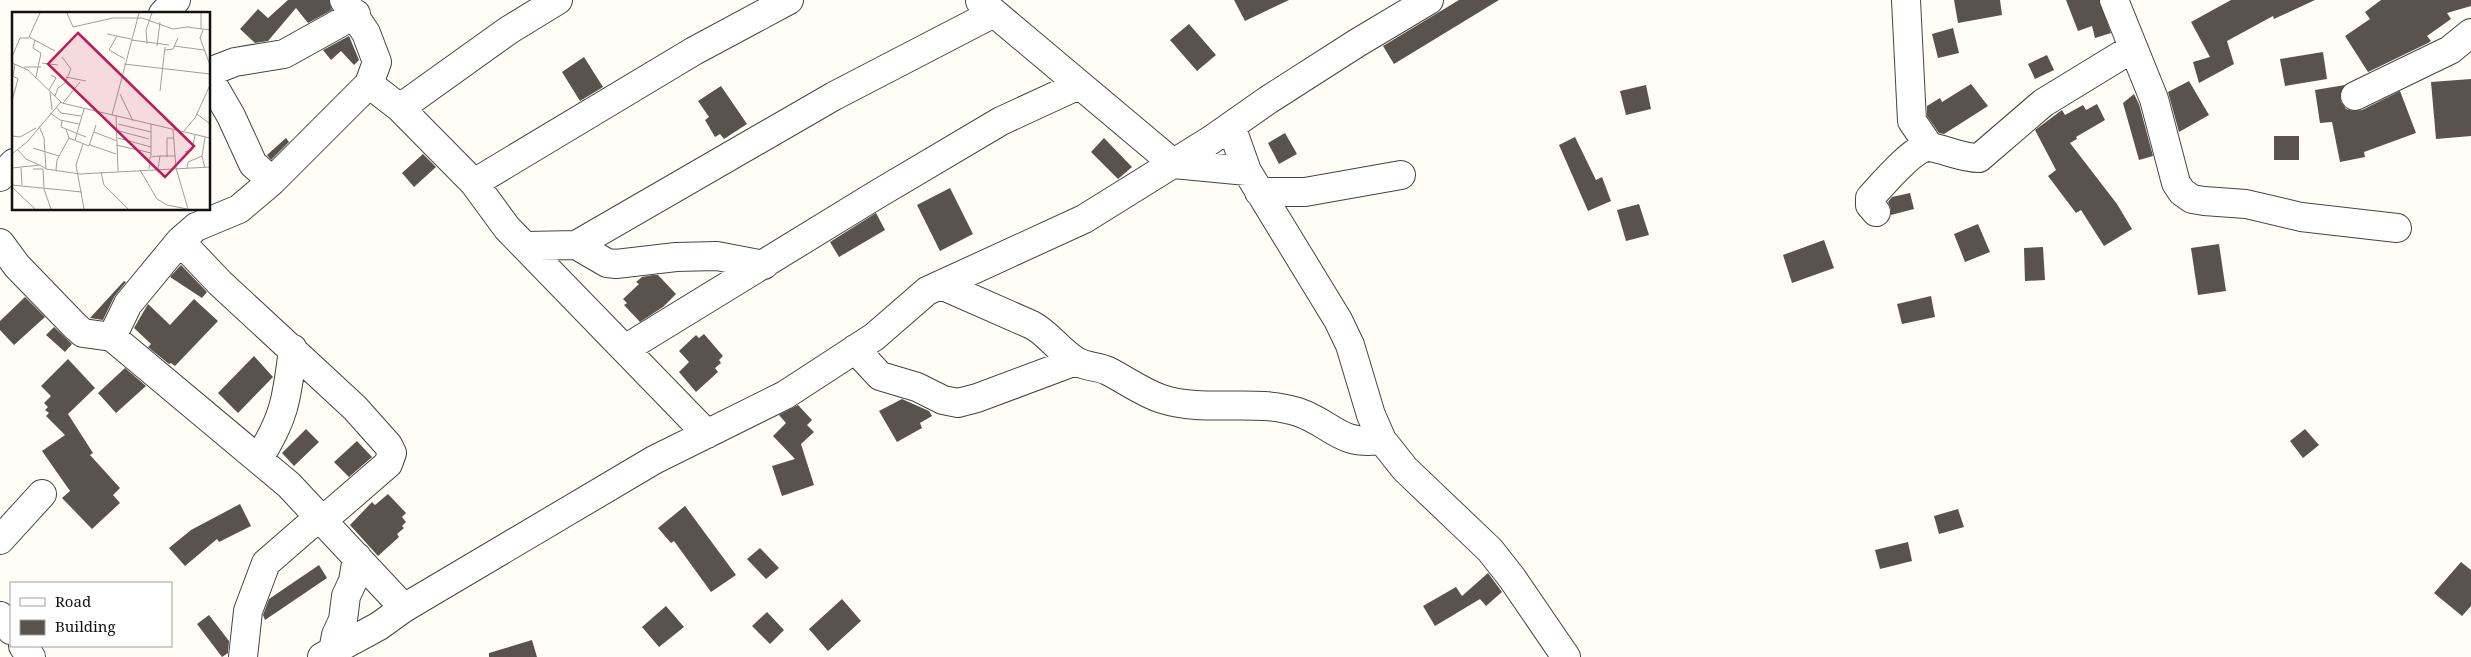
<svg xmlns="http://www.w3.org/2000/svg" width="2471" height="657" viewBox="0 0 2471 657" font-family="'Noto Serif',serif">
<rect width="100%" height="100%" fill="#fffdf5"/>
<path fill="#5a524d" d="M288,0H329L332,10L308,23L296,8L268,41L255,43L240,29L258,9L268,18Z
M1234,0H1289L1245,21Z
M1459,0H1499L1394,64L1383,46Z
M1954,0H2000L2002,15L1958,23Z
M2066,0H2099L2111,33L2095,38L2092,26L2078,31Z
M2231,0H2315L2274,19L2273,16L2227,41L2234,64L2199,83L2193,62L2210,57L2191,22Z
M2381,0H2471V6L2447,13L2451,19L2427,36L2431,41L2428,43L2368,72L2345,36L2370,19L2365,12Z
M1189,24L1216,55L1197,71L1170,40Z
M1953,28L1959,53L1938,58L1932,34Z
M349,36L359,60L354,65L341,51L331,60L323,50Z
M2323,52L2327,79L2285,86L2280,59Z
M2047,55L2054,70L2035,79L2028,64Z
M584,57L603,87L580,101L562,72Z
M2471,79V136L2436,139L2431,82Z
M2189,81L2209,115L2179,132L2168,92Z
M1971,84L1988,106L1944,134L1939,133L1927,116V106L1940,98L1942,102Z
M1646,85L1651,109L1626,115L1620,91Z
M2345,85L2340,94L2341,102L2346,109L2353,111L2362,110L2400,91L2416,133L2364,152L2365,157L2340,162L2332,122L2320,123L2315,90Z
M721,86L747,124L724,139L720,134L715,137L705,120L709,117L698,101Z
M2134,94L2139,104L2153,156L2139,160L2123,103Z
M2097,104L2105,120L2076,137L2077,139L2070,143L2117,204L2132,229L2104,246L2081,210L2076,213L2048,176L2056,170L2035,130L2062,110L2065,115L2083,105L2086,110Z
M1285,133L1297,154L1279,164L1268,143Z
M2274,136H2299V160H2274Z
M1575,137L1596,180L1602,177L1611,201L1588,211L1559,145Z
M286,138L289,142L271,160L267,155Z
M1104,138L1132,167L1118,179L1091,152Z
M423,154L436,167L414,187L402,173Z
M950,188L973,234L940,251L917,205Z
M1910,193L1914,209L1891,215V209L1888,202L1892,197Z
M1639,204L1649,235L1626,241L1617,210Z
M876,213L885,230L839,257L830,242Z
M1978,224L1990,252L1965,262L1954,234Z
M1824,240L1834,268L1792,283L1783,255Z
M2219,244L2226,291L2198,295L2191,248Z
M2043,247L2045,280L2025,281L2024,248Z
M181,265L207,292L202,298L170,277Z
M653,275H658L676,294L663,307L640,322L624,305L627,303L623,299L639,284L636,282L642,277Z
M124,281L126,282L114,297L103,320L90,318Z
M1931,296L1935,317L1902,324L1897,304Z
M25,297L45,317L14,345L0,330V321Z
M194,299L218,321L175,366L171,363L169,364L148,347L151,344L134,328L148,304L170,325Z
M54,327L72,344L65,352L46,335Z
M704,334L723,356L719,360L721,363L715,368L718,372L696,392L679,372L689,362L679,351L696,335L699,338Z
M254,356L273,377L238,413L218,393Z
M68,359L95,388L68,414L93,453L90,455L120,488L113,495L120,503L92,529L62,498L70,491L42,451L65,435L46,416L49,413L45,410L48,407L44,403L51,396L41,386Z
M125,368L146,386L116,413L98,393Z
M902,399L929,411L932,416L920,423L922,428L897,442L879,411Z
M798,405L812,420L807,425L814,432L801,444L814,485L782,496L772,466L795,459L773,436L786,423L779,415Z
M306,429L319,442L294,466L282,453Z
M2305,429L2319,445L2303,458L2290,441Z
M357,441L372,457L349,477L334,462Z
M388,494L406,513L402,517L406,522L402,526L404,528L397,534L399,537L378,556L350,525L372,502L375,505Z
M240,504L251,526L219,542L217,539L185,566L169,548L191,530Z
M685,506L736,575L711,592L674,541L671,543L658,528Z
M1958,509L1964,527L1939,534L1934,516Z
M1908,542L1912,561L1880,569L1875,550Z
M760,548L779,568L766,579L747,559Z
M2461,562L2471,570V606L2462,616L2434,593Z
M319,565L327,578L265,620L263,615L269,599Z
M1488,573L1502,592L1486,606L1480,599L1435,626L1423,606L1456,587L1462,596Z
M842,599L861,621L828,651L809,629Z
M666,606L684,627L659,647L642,627Z
M767,612L784,630L770,644L752,626Z
M209,615L229,641L228,653L222,657L197,624Z
M532,640L537,657H489V653Z"/>
<g fill="none" stroke-linecap="round" stroke-linejoin="round">
<g stroke="#444" stroke-width="30">
<path id="minor" d="M1906,0L1912,121L1929,146
M2114,0L2154,99L2176,183L2182,192L2192,199L2204,201L2246,204L2301,217L2397,228
M980,1L1174,164L1247,171
M163,14L176,0
M209,72L235,62L284,54L356,14
M369,84L400,108L474,183L507,228L707,434
M2355,96L2450,50L2471,33
M400,108L509,30L558,0
M1231,126L1247,171L1338,320L1350,345L1371,415L1382,440L1405,469L1490,550L1512,578L1566,657
M0,177L14,163
M272,181L369,84L377,62L366,33L344,0
M474,183L694,51L789,0
M1259,192H1305L1401,175
M1876,212L1870,205V198C1880,187 1916,144 1930,147C1947,150 1962,158 1979,158L2043,103L2133,48
M180,241L220,283L355,408L388,445L392,453L388,464L322,521
M0,243L17,266L75,326L83,333L112,337L289,485L404,608
M576,245L834,96L992,14
M526,246L576,245L607,263L616,264L676,257L717,256L764,265
M941,285L1032,325C1049,334 1059,351 1076,361C1085,367 1098,366 1108,371C1126,380 1143,393 1162,399C1206,413 1255,398 1298,412C1333,424 1339,446 1382,440
M112,337L128,304L180,241L196,227L239,209L272,181L253,164L231,116L209,78
M625,349L876,195L1001,121L1079,85
M855,349L880,376L917,387L943,400L958,403L977,398L1076,361
M258,459C285,418 287,397 293,349
M0,540L42,494
M0,616L11,630
M23,646L31,657
M333,651L336,635L343,620L346,596L353,581L357,557
M243,657L248,611L266,563L319,517
M322,657L379,626L404,608L654,460L785,395L874,337L927,291L1084,219L1211,140L1268,100L1357,43L1429,0"/>
</g>
<use href="#minor" stroke="#fff" stroke-width="28"/>
</g>
<g transform="translate(12 12)">
<rect width="198" height="198" fill="#fffdf5"/>
<path fill="none" stroke="#a09f9a" stroke-width="1" d="M28,1L17,25L43,39M55,1L61,15L101,6H130M189,1V17M130,6L161,17L175,15L198,18M191,18L188,26L198,53M95,22L119,27M105,24L97,38L113,47M23,28L21,36L29,41L24,65M119,28L157,33M135,32L134,18L140,1M145,34L148,10M162,34L192,38M153,38L161,37L166,26M0,45L8,26H17M0,51L16,58L50,91L198,126M30,51L46,53M112,52L198,62M12,55H29M54,65L74,69M37,78L44,66L39,63M148,79L153,35M38,80L40,98M108,82L121,109M43,84L46,76L53,71L59,57L50,45M0,89L6,67L1,64L3,52M51,91L68,70M44,95L49,101L69,104M38,101L48,108L67,112M185,102L198,112M100,103L127,1M104,103L106,159M50,109L49,115L74,125M106,112L139,120M139,112V144M27,114L32,126L34,157M54,117L57,126L77,134L84,113M161,118L164,156L176,197M107,119L137,127M82,120L105,129M171,120L183,106L198,73M0,124L8,125L24,116M106,126L139,135M63,128L72,97M71,132L64,153L72,197M78,133L104,142M104,133L139,141M21,136L47,144M5,137L14,147L27,153M173,140L180,138L183,123M0,142L15,130L49,90M155,145V126H161M0,156L28,153L34,157L68,162L198,155M9,156L10,173M175,156L176,150L190,144M193,156L190,144L193,125M21,157H31L32,176M137,157L138,145L148,144M146,157L148,144H163M44,158L45,148L57,126M128,158L145,187L155,193L175,197M89,160L92,173L116,197M0,173L70,180M0,175L23,197M32,177L39,197"/>
<path fill="#c2185b" fill-opacity="0.15" stroke="#c2185b" stroke-width="2.5" d="M66,21L182,134L153,165L36,52Z"/>
<rect width="198" height="198" fill="none" stroke="#111" stroke-width="2.5"/>
</g>
<rect x="10" y="582" width="162" height="65" fill="#ffffff" stroke="#a0a0a0"/>
<rect x="20" y="598" width="25" height="8" fill="#ffffff" stroke="#a0a0a0"/>
<text x="55" y="607" font-size="15" fill="#111111">Road</text>
<rect x="20" y="620" width="25" height="15" fill="#5a524d" stroke="#a0a0a0"/>
<text x="55" y="632" font-size="15" fill="#111111">Building</text>
</svg>
